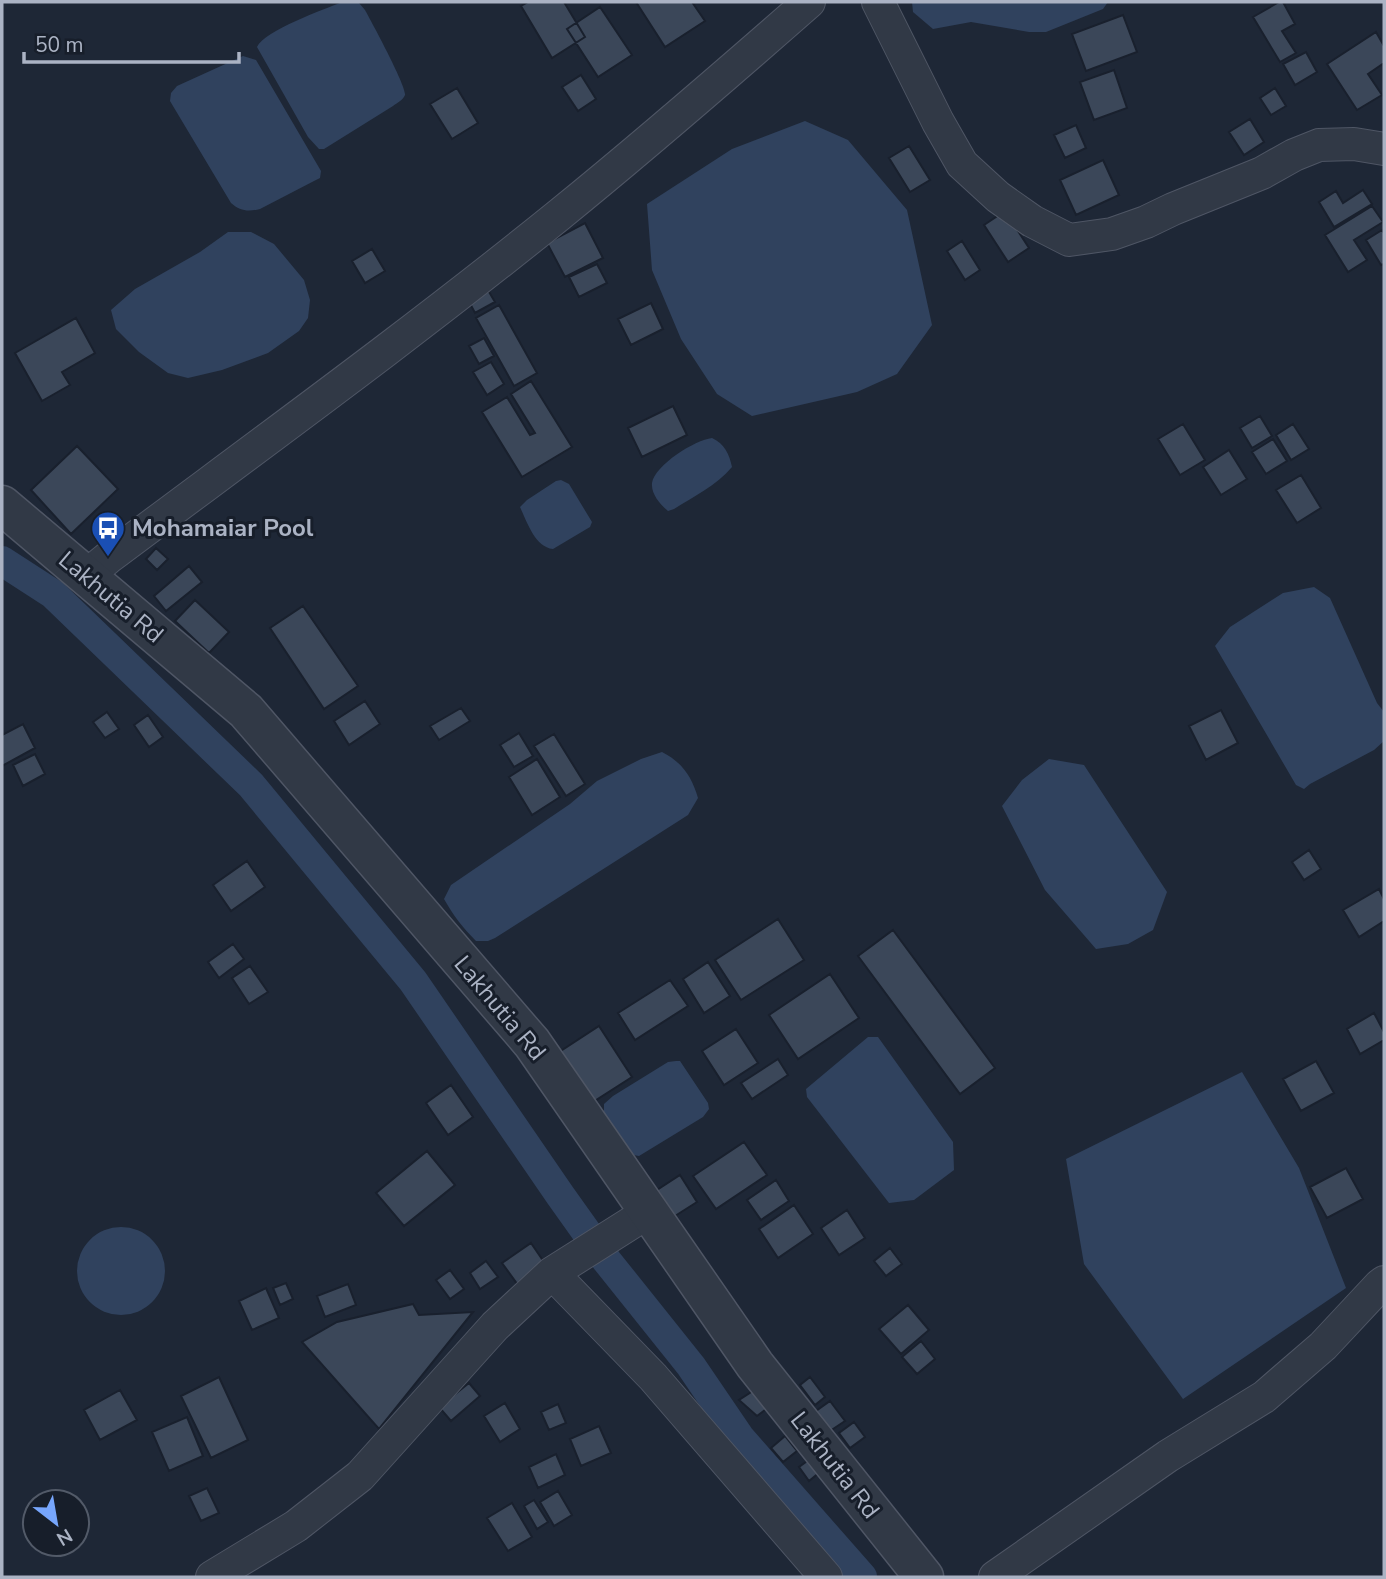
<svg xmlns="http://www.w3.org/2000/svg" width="1386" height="1579" viewBox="0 0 1386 1579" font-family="'Nunito Sans',sans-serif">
<rect width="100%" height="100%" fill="#1e2736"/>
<path fill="#30425e" d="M342,2L359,3L365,10C371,21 407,87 405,95C403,100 397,103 393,106L324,149H319L308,137L257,47C265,30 323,10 342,2Z
M912,2H1108L1103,9L1046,32H1029L971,22L933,29L913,12Z
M243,56L256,60L321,171L320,178L314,181L260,209C248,212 240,211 231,203L170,101L171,93L177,86Z
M805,121L848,140L907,210L932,325L897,374L857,392L752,416L717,394L681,339L652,270L647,204L732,149Z
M228,232H251L274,244L304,280L310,300L308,318L299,331L268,353L222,370L188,378L168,373L139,352L116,329L111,310L135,289L200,252Z
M712,438C725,444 729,454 732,467C716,486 694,496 674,509L668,511C660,504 651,494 652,483C655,465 695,440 712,438Z
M561,480L569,484L592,522L590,527L553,549C535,547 527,522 520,507L527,500L556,481Z
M1314,587L1330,598L1377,703L1384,712V741L1374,750L1310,784L1304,789L1296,785L1215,646L1230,627L1283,593Z
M662,752C682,762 692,777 698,798L688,815L495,938L488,941H476C463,928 453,915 444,899L451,885L570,804L597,781L641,759Z
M1049,759L1084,765L1167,892L1153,930L1128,944L1096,949L1045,890L1002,806L1022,780Z
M868,1037H878L953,1142L954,1170L914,1200L889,1203L807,1097L806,1089Z
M676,1061H680L708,1103L709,1109L703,1117L639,1156L633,1155L604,1114V1104L613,1096L668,1062Z
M1242,1072L1299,1168L1346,1288L1183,1399L1084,1264L1066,1159Z
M77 1271a44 44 0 1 1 88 0a44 44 0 1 1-88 0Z"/>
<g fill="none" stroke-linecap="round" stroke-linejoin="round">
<path stroke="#30425e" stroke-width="30" d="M2,561L53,594L251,785L413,981L560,1195L607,1261L691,1366L740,1438L862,1577"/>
</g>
<path fill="#3b4759" stroke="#19202d" stroke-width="2" d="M528,2H564L585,37L552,58L521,6Z
M636,2H692L705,21L665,47Z
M1279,2H1283L1295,24L1282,31L1296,53L1280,62L1253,17Z
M600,7L632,55L598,77L567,29Z
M1123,15L1137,52L1086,71L1072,34Z
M1376,32L1384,46V63L1368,74L1382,95L1357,110L1327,64Z
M1306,52L1317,72L1295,85L1283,64Z
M1114,70L1127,108L1094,120L1080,82Z
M581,75L596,99L578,111L562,87Z
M457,88L478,123L452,139L430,104Z
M1275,88L1286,106L1271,115L1260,98Z
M1250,119L1264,142L1244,155L1229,132Z
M1076,125L1086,148L1065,158L1054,135Z
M909,146L930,180L910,192L889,158Z
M1103,160L1119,195L1076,215L1060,180Z
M1363,190L1372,204L1334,227L1319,202L1336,191L1343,203Z
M1372,206L1383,222L1354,240L1367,260L1348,272L1325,235Z
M1005,211L1029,248L1008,262L984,225Z
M585,223L603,258L565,277L547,243Z
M1382,230L1384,233V264L1381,265L1366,240Z
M962,241L980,270L965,280L947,251Z
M372,249L385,271L365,283L352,261Z
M597,264L607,283L579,297L569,277Z
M485,285L495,302L475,313L466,296Z
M651,303L663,329L631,345L618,319Z
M499,305L537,373L514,386L476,318Z
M76,318L95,353L62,372L70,385L42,401L15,353Z
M484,338L494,356L479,364L469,346Z
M491,362L504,384L487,395L473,372Z
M531,381L572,447L522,477L482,412L507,397L530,435L535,433L511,394Z
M673,406L687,435L642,457L628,428Z
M1260,416L1272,436L1252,448L1240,428Z
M1183,424L1205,460L1180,475L1158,439Z
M1293,424L1309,449L1291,460L1276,435Z
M1273,439L1287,461L1266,474L1252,452Z
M77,446L118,489L71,534L31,490Z
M1229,450L1247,479L1221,495L1203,467Z
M1301,475L1321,508L1297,523L1276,490Z
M156,548L168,559L157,570L146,559Z
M189,566L202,582L166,611L154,596Z
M195,600L229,632L209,653L175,621Z
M303,606L358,686L324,709L270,628Z
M365,701L380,724L349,745L334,721Z
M461,708L470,721L439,740L430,726Z
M1221,710L1238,743L1206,760L1189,726Z
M107,712L119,729L105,738L93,722Z
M148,715L163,737L149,747L134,725Z
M23,724L35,748L2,766V735Z
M519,733L533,756L514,767L500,745Z
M554,734L585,784L566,796L534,746Z
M35,754L45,774L23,786L13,765Z
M537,759L560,797L532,815L509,777Z
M1309,850L1321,869L1304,880L1292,862Z
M247,861L265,887L231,911L213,885Z
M1379,889L1384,899V921L1359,937L1343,910Z
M778,919L804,960L741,1000L715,960Z
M893,930L995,1068L960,1094L858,956Z
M233,944L244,959L219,978L208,962Z
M708,962L730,996L704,1013L683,979Z
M250,966L268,992L249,1004L232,978Z
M830,974L859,1018L798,1059L769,1015Z
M670,980L688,1006L635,1040L618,1013Z
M1374,1013L1384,1032V1040L1360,1054L1347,1029Z
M599,1026L632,1077L582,1109L550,1058Z
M736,1029L758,1063L724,1085L702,1051Z
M778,1059L788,1075L752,1099L741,1083Z
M1316,1061L1334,1093L1301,1111L1283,1079Z
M451,1085L473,1117L448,1135L426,1103Z
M744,1142L767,1175L716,1209L693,1176Z
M427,1151L455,1185L404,1226L376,1193Z
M1346,1168L1363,1199L1327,1218L1310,1187Z
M680,1175L697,1202L675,1216L657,1190Z
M776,1180L789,1201L761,1220L747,1200Z
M794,1205L813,1234L778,1258L759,1229Z
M847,1210L865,1238L839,1255L821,1228Z
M531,1243L546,1265L518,1285L502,1263Z
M890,1248L902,1264L886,1276L874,1261Z
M486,1261L498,1277L480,1289L470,1273Z
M450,1270L464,1289L450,1299L436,1280Z
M286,1283L293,1299L280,1305L273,1288Z
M348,1284L356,1305L325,1317L317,1296Z
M266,1288L279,1318L252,1330L239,1301Z
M413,1304L419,1315L473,1312L379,1429L302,1342L337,1322Z
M908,1305L929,1330L901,1354L879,1329Z
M921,1341L935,1359L917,1374L902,1357Z
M219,1377L248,1440L211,1458L181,1396Z
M810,1377L825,1397L815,1405L800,1385Z
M469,1383L480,1396L451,1421L439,1407Z
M756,1389L769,1407L757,1416L739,1400Z
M120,1390L137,1420L100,1440L84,1410Z
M830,1401L845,1421L830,1431L816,1411Z
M505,1403L520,1429L500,1442L484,1416Z
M558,1404L566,1423L549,1430L541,1412Z
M187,1417L203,1456L169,1471L152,1432Z
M854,1422L865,1437L850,1448L839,1433Z
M599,1426L611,1453L581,1466L570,1439Z
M785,1436L797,1451L783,1462L771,1448Z
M556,1454L565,1475L538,1488L529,1467Z
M810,1459L820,1472L809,1481L799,1467Z
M207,1488L219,1513L201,1521L189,1496Z
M558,1491L572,1515L554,1526L540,1502Z
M534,1500L548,1522L537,1529L524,1506Z
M512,1503L532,1537L508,1551L487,1518Z"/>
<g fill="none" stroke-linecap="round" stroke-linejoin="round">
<g stroke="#4f5665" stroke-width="34">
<path id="minor" d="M878,2L938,122L962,164L998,197L1032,221L1069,240L1112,234L1146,222L1173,209L1262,173L1294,155L1319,145L1354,144L1384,149
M86,576L108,558C259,445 412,334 559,215C644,146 727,74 809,2
M552,1273L653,1377L826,1577
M212,1577L296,1526L360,1476L495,1326L552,1273L650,1211
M995,1577L1168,1456L1264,1397L1323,1346L1380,1285L1384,1282"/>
</g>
<g stroke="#4f5665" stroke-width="41">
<path id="tertiary" d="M2,505L246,711L532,1043L755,1365L924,1577"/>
</g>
<use href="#minor" stroke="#313946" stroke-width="32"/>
<use href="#tertiary" stroke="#313946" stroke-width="38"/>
</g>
<defs>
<g id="bus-pin" transform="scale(1.75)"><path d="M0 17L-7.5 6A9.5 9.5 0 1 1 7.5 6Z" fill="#1a4fb4" stroke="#171e2a"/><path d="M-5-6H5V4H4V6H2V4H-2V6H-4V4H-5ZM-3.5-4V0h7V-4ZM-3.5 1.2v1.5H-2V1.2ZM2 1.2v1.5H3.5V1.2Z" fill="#fff"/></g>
</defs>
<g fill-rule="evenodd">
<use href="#bus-pin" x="108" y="528"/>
</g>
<g text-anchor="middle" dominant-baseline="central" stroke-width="6" stroke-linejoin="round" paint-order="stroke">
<g font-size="24" font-weight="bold" fill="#abb3c4" stroke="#171e2a" text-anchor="start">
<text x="132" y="528">Mohamaiar Pool</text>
</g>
<g font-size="24" fill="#abb3c4" stroke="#171e2a">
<text transform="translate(111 597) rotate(40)">Lakhutia Rd</text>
<text transform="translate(500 1008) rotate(50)">Lakhutia Rd</text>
<text transform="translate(835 1465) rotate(52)">Lakhutia Rd</text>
</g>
</g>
<rect width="1386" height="1579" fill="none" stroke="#abb3c4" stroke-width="7"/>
<g transform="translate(56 1523) rotate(149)"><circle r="33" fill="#171e2a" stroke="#525a68" stroke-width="2"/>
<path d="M0-5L12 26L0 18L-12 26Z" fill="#77a6fc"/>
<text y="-10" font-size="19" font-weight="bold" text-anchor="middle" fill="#abb3c4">N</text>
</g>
<path d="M24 52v10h215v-10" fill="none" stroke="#abb3c4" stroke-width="3.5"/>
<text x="35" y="52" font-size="21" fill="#abb3c4" stroke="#171e2a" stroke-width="5" paint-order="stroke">50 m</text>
</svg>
